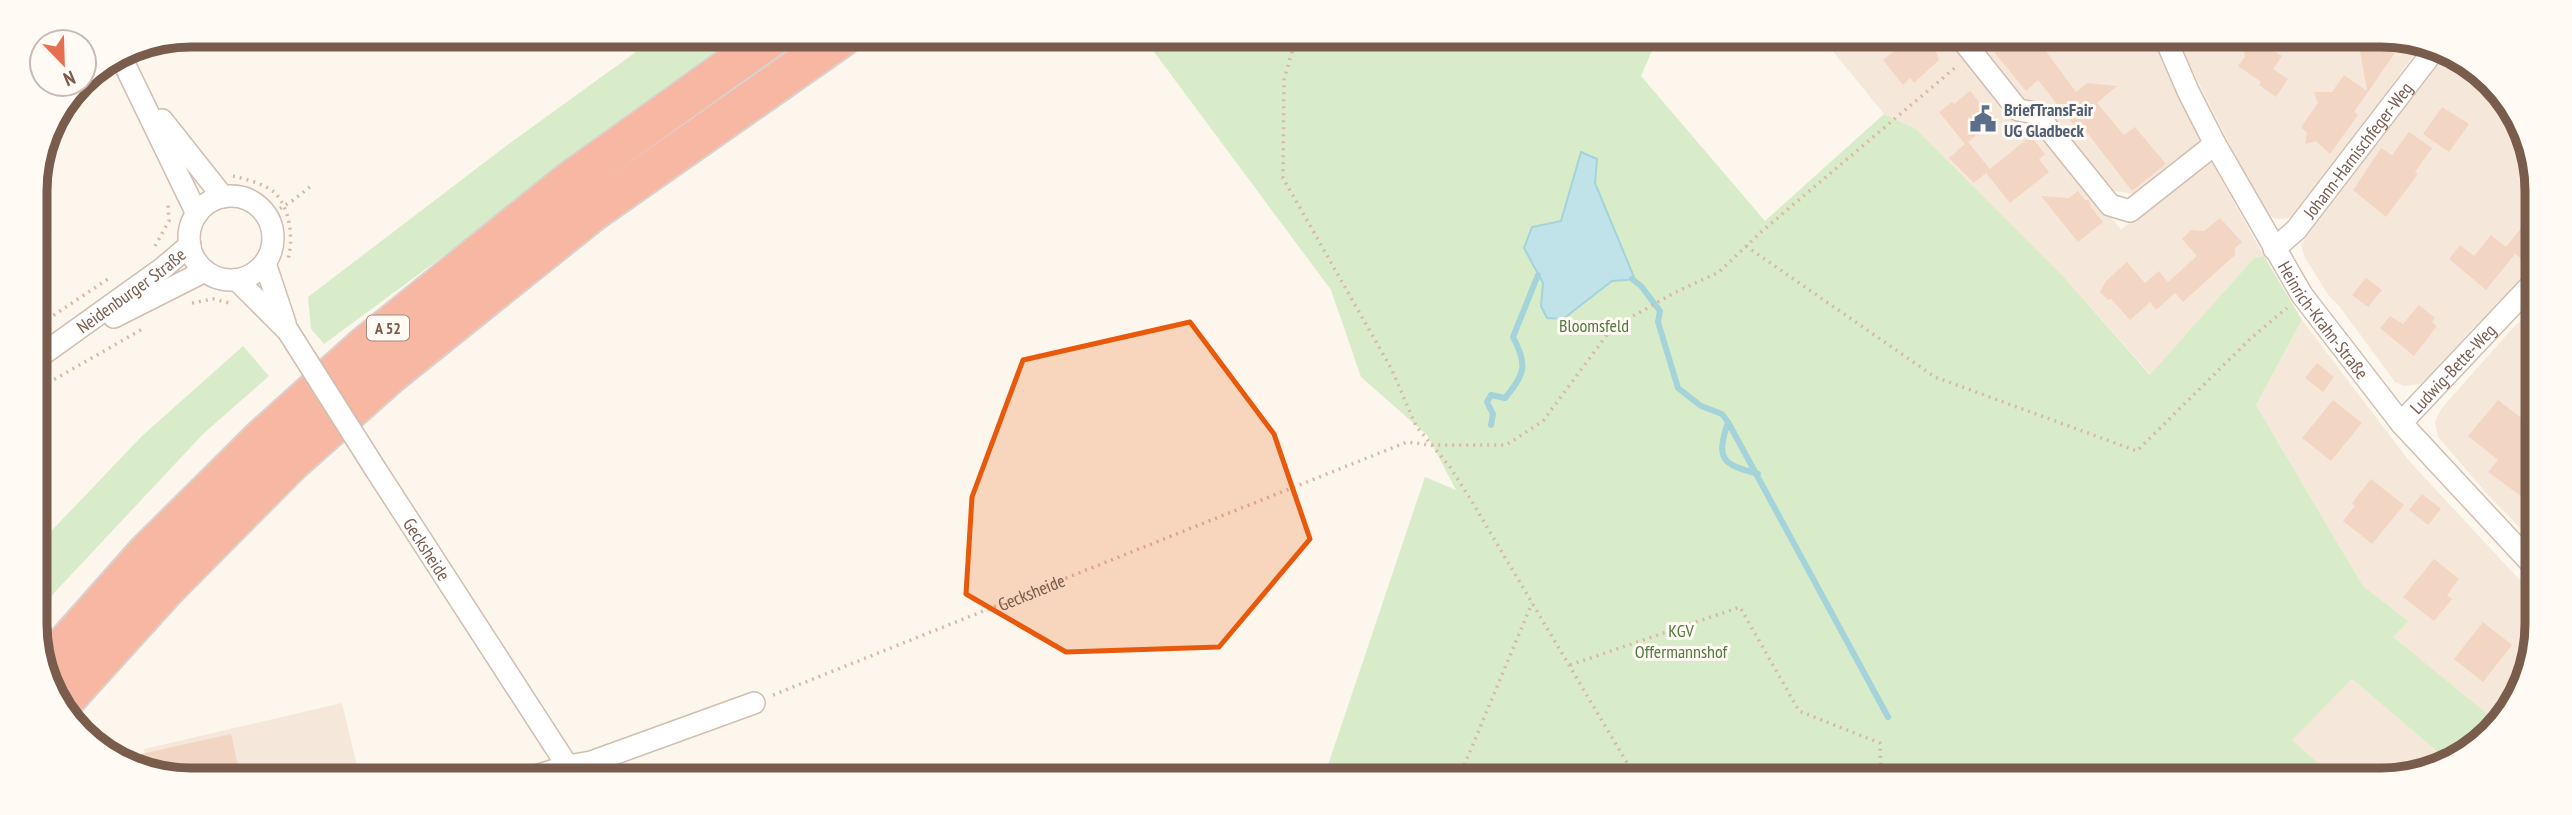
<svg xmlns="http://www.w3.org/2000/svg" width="2572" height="815" viewBox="0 0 2572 815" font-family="'PT Sans Narrow',sans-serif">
<rect width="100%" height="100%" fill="#fdf6ec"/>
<path fill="#f5e8da" d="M1823,39H1956V45L2024,131L2044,133L2121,230L2208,156L2264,256L2254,258L2151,375L2063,276L1916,129L1884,114Z
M1977,39L2155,40L2202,144L2141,195L2107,190L2018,103L1976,47Z
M2180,40H2415L2417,50L2302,210L2290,218L2276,219L2266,214L2242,169L2187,60Z
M2443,54L2498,88L2534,161V269L2472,329L2426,380L2420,384L2404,386L2395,382L2340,307L2329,296L2305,258L2301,244L2401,102L2411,99Z
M2533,309L2532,540L2489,496L2438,437L2435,422L2441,409L2510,331Z
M2302,320L2410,462L2532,593V665L2495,720L2392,637L2407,621L2363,586L2256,405Z
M2352,679L2446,759L2390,780H2337L2291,740Z
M342,703L359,775H150L147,772L144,749Z"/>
<path fill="#d8ecc9" d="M658,36H742L324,344L311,329L308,297L506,146Z
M1143,37L1657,39L1641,76L1765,221L1884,114L1916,129L2063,276L2150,375L2254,258L2264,256L2302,320L2256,405L2363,586L2408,621L2393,637L2495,720L2476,747L2446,759L2352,679L2292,740L2337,780L1324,777L1425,477L1456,490L1427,435L1361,377L1331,290Z
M243,346L269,376L204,433L55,592L38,614L37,546L142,436Z"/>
<path fill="#bfe3e8" stroke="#a5d3da" stroke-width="2" d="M1581,152L1597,159L1595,183L1634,277L1628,280L1612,281L1563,319L1547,318L1541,306L1543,283L1524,248L1532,227L1561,221Z"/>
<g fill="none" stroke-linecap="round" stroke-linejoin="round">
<path stroke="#a5d3da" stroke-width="6" d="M1632,279L1641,286L1660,311L1658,322L1678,388L1701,406L1722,414L1728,422L1888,717
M1728,422C1716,459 1721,464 1758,474
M1491,425L1493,414L1487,402L1491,395L1505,398C1525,374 1528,365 1513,337L1538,275"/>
</g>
<path fill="#f3d5c3" d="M1909,39H1931L1939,60L1914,83L1910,78L1903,85L1883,60Z
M2010,39H2022L2030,49L2039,42L2076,92L2087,83L2117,86L2097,103L2124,135L2135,127L2166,164L2132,191L2085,130L2081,134L2038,80L2026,91L1994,52Z
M2257,40L2282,56L2273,69L2288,79L2276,97L2259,85L2261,82L2238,66L2245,57L2243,48L2252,46Z
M2358,40H2404L2354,112L2358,115L2330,154L2316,141L2305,144L2307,133L2301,127L2318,103L2314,92H2332L2344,75L2367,91Z
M1970,91L1985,109L1987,107L1997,120L1968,142L1990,169L2027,139L2034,140L2045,154L2039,159L2049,172L2010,203L1986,173L1974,183L1949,158L1965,144L1939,112L1952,102L1954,104Z
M2442,107L2469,124L2449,152L2423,134Z
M2409,132L2432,148L2415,172L2418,174L2386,217L2353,190L2381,148L2392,155Z
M2078,191L2085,200H2089L2091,207L2103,222L2078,242L2041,196L2069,198Z
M2534,212V246L2523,260L2515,254L2486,290L2449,259L2460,245L2474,256L2491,235L2506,247Z
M2220,218L2242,242L2235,248V255L2183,302L2175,293L2156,310L2150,302L2130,320L2111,299L2108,300L2100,292L2106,281L2127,262L2145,283L2159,271L2168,282L2197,256L2182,239L2191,230L2204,231Z
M2366,278L2382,290L2368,307L2352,295Z
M2419,305L2435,318L2432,322L2437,326L2414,356L2380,328L2390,316L2403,324Z
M2317,363L2334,377L2323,392L2305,378Z
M2333,400L2362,423L2331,461L2302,438Z
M2498,400L2533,427L2532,504L2488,472L2498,460L2468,436Z
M2371,479L2404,505L2372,544L2343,521L2355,506L2352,503Z
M2422,494L2441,509L2428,525L2409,510Z
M2434,559L2459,579L2447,595L2452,599L2434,621L2403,597Z
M2483,622L2512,645L2483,682L2454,659Z
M231,734L239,771L220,775H150L145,771L141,754Z"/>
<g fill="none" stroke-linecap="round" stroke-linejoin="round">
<g stroke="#d1beb0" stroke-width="24">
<g id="street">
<path d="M1964,39V42L2018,110L2036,113L2110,205L2130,211L2215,144"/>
<path id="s2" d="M2166,40L2188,91L2215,144L2302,295L2401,423L2532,564"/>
<path d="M120,55L197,214"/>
<path d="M162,120L223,197"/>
<circle cx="231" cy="238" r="42"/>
<path id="s3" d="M2274,249L2296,230L2435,49"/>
<path d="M265,263L285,323"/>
<path d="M237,280L288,331"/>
<path d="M114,317L205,271"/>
<path id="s4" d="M36,359L163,268L190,245"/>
<path id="s5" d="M2401,423L2533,283"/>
<path id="s6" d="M376,470L574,776"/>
<path d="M539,775L568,766L591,762L754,703"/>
</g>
</g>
<g stroke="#dad1cd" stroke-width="42">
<path id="highway" d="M45,668L146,554L264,437L364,347L569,182L773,36
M62,703L166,588L291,462L390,374L592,212L842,37"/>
</g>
<g stroke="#d9b8a5" stroke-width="3.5" stroke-dasharray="2 5" stroke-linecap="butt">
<path d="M1296,38L1284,80L1283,178L1392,370L1416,426L1450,467L1471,500L1636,778"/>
<path d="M233,176C246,179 265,184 275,193C291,209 294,243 287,262"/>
<path d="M268,216L292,201L311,186"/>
<path d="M155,246L169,221L168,205"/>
<path d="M1746,246L1935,377L2137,451L2251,338L2287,308"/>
<path d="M192,303L213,299L229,303"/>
<path d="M36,327L108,279"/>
<path d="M36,390L144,328"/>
<path d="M1570,665L1740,607L1799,711L1880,743L1881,779"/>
<path id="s1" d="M773,695L1407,442L1430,445H1506L1543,421L1612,328L1674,293L1719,272L1761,232L1957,66"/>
<path d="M1459,778L1532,603"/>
</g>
<use href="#street" stroke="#fff" stroke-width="21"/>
<use href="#highway" stroke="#f7b7a3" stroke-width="38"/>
<g stroke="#d1beb0" stroke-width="24" stroke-linecap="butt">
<path id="street-bridge" d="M288,331L376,470"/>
</g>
<use href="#street-bridge" stroke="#fff" stroke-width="21"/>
</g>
<path fill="#e8590c" fill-opacity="0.2" stroke="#e8590c" stroke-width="5" stroke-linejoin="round" d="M1190,322L1274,434L1310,539L1219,647L1066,652L966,594L972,497L1023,360Z"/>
<defs>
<g id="civic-bare" transform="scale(2.1)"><path d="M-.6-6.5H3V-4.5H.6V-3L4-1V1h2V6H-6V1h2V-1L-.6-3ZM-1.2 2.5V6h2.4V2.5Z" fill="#5c6f8a" stroke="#fffaf3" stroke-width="2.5" paint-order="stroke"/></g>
</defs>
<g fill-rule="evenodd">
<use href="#civic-bare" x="1983" y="119"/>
</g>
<g text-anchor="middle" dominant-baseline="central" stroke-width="6" stroke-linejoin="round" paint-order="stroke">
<rect fill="#fffaf3" stroke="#a28b7f" stroke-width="2" x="367" y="315.5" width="42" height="25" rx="5"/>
<g font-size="16" font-weight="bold" fill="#7a5c4d">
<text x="388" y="328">A 52</text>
</g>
<g font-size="18" font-weight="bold" fill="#4e5e75" stroke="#fffaf3" text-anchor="start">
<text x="2004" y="109">BriefTransFair<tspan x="2004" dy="21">UG Gladbeck</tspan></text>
</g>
<g font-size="18" fill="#7a5c4d" stroke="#fffaf3">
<text stroke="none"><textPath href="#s3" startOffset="130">Johann-Harnischfeger-Weg</textPath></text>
<text stroke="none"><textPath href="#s4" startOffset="117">Neidenburger Straße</textPath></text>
<text stroke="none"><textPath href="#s2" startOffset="322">Heinrich-Krahn-Straße</textPath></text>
<text stroke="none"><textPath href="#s5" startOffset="75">Ludwig-Bette-Weg</textPath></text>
<text stroke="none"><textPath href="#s6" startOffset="94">Gecksheide</textPath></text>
<text stroke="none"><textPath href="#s1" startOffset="278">Gecksheide</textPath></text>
</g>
<g font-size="18" fill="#537a41" stroke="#fffaf3">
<text x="1594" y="325">Bloomsfeld</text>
<text x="1681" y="630">KGV<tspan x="1681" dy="21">Offermannshof</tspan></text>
</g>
</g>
<path d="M0 0H2572V815H0ZM191 47H2381A144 144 0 0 1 2525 191V624A144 144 0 0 1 2381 768H191A144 144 0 0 1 47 624V191A144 144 0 0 1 191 47Z" fill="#fffaf3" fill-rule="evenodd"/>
<path fill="none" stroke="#7a5c4d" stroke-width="9" d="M191 47H2381A144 144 0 0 1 2525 191V624A144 144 0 0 1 2381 768H191A144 144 0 0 1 47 624V191A144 144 0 0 1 191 47Z"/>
<g transform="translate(63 63) rotate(157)"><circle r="33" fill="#fffaf3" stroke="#cabbb1" stroke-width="2"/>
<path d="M0-5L12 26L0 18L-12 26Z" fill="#e76f51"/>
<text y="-10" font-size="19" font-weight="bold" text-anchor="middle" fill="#7a5c4d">N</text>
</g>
</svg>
